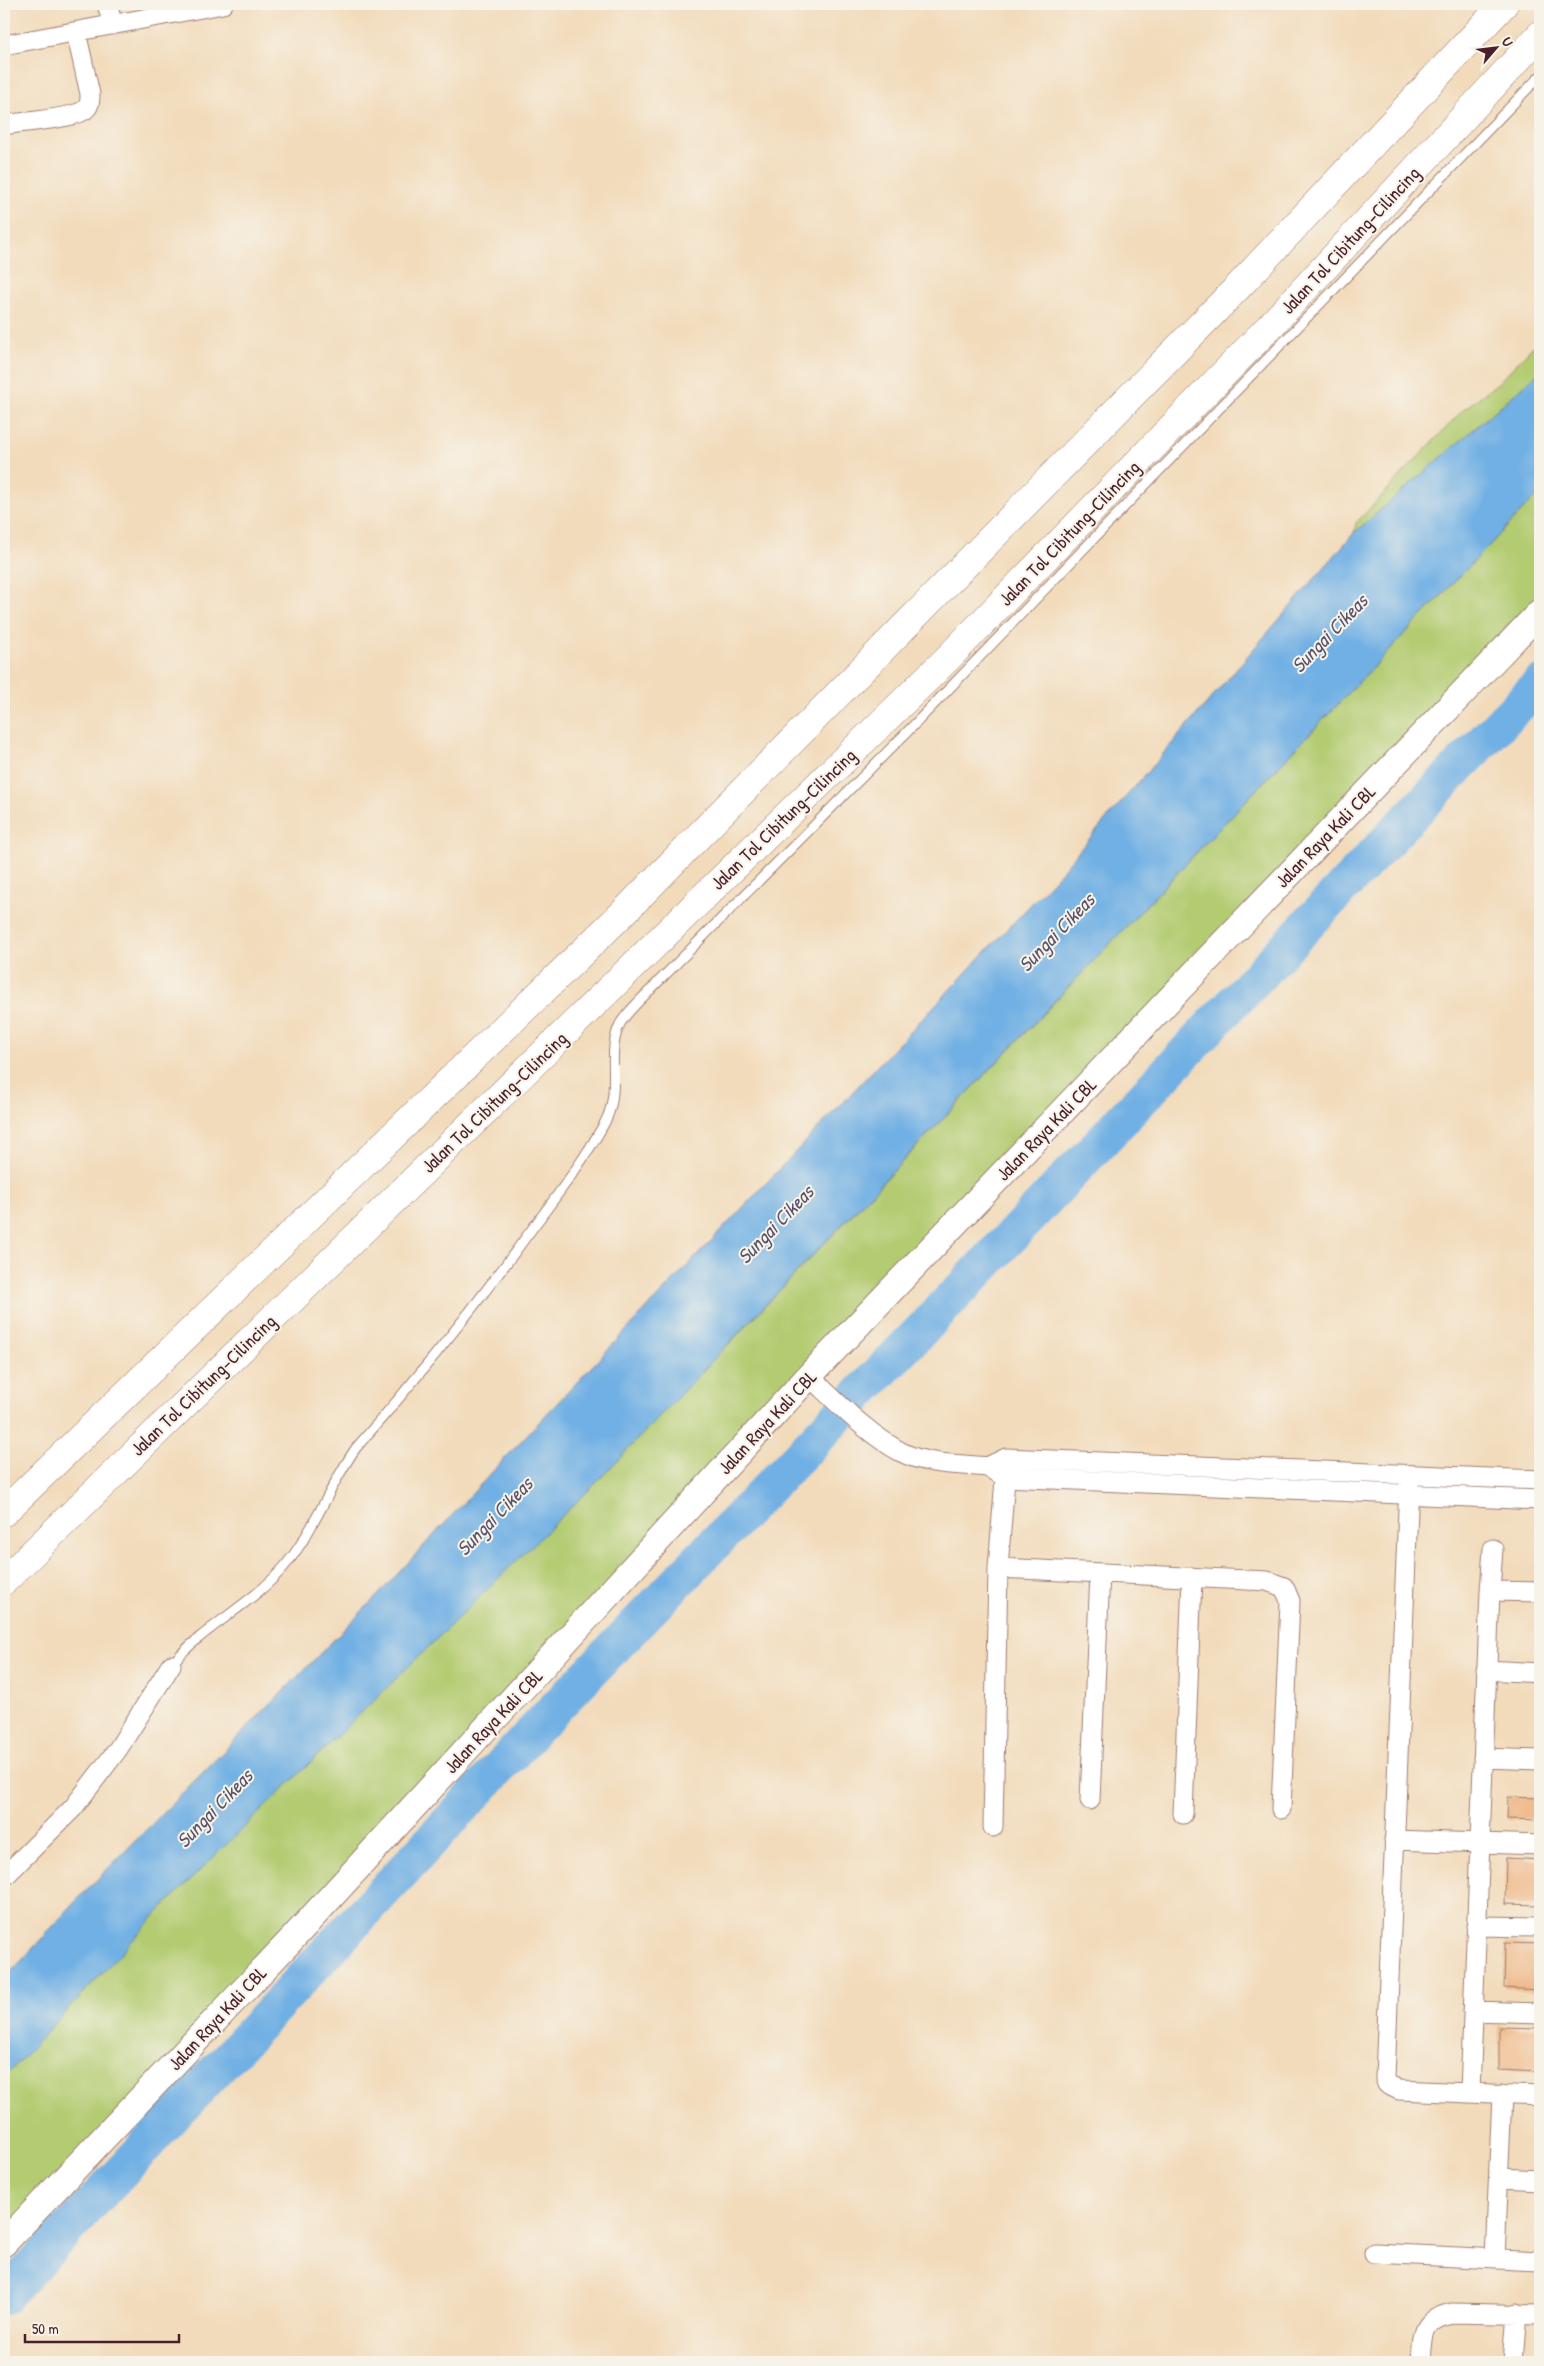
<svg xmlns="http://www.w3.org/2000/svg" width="1544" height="2366" viewBox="0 0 1544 2366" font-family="'Patrick Hand',sans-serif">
<rect width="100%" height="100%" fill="#f7f3e8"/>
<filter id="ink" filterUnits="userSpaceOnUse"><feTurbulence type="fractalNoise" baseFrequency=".02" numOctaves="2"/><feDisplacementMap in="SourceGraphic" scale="10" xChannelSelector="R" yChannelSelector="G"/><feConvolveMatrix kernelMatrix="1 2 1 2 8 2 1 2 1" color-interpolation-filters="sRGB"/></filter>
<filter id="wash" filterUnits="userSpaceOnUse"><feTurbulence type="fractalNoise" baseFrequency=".0096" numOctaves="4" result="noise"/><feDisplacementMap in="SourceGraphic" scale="20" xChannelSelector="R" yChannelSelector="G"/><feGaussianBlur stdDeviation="1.12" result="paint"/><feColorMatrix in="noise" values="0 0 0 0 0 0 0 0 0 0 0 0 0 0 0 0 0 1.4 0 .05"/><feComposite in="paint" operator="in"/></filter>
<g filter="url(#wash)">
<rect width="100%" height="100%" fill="#f2dbbb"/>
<path fill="#b3cc72" stroke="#7e764e" d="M1540,339V372L1354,533L1356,523L1463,410L1499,382Z
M1540,492V610L4,2242V2074L164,1906L725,1348Z"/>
<path fill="#71b0e4" stroke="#5e6888" d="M1540,372V492L594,1485L172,1898L4,2078V1980L75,1902L379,1594L523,1439L1053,881L1354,533Z"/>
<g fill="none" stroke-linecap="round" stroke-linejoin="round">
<path stroke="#71b0e4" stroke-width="36" d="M4,2297L558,1705L962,1288L1400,827L1540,683"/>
</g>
<g id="blocks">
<path fill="#efb685" d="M1508,1797L1540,1798V1820L1507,1819Z
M1506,1858L1540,1860V1905L1505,1904Z
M1505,1943L1540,1944V1990L1504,1988Z
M1499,2027L1540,2028V2072L1499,2070Z"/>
</g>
</g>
<g filter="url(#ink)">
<use href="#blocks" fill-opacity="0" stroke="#9e7d73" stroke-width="1"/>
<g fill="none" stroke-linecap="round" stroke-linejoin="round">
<g stroke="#9e7d73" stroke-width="11">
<path id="lane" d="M171,1665C203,1627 250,1606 283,1568C314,1532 329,1486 356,1448C417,1379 475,1307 529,1233C555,1198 583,1162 604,1124C623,1090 605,1054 620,1024C627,1011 647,994 658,982L913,726L1540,76"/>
</g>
<g stroke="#9e7d73" stroke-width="21">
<path id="street" d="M107,4L113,25
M4,45L223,4
M4,125C22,122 69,119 83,111C90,107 90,101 90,94L76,32
M809,1376C838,1403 866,1433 901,1452C926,1465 960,1464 987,1467
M1540,1480L1006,1458L987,1467L1006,1477L1540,1500
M1409,1484L1385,2078L1387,2084L1399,2090L1540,2096
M998,1568L1267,1581L1284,1587L1290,1601L1281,1809
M1490,1591L1540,1592
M1486,1670L1540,1673
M1483,1758L1540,1760
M1090,1800L1100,1573
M1183,1814L1192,1577
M993,1827L998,1568L1006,1466
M1394,1840L1540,1845
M4,1877L73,1808L118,1749L171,1665
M1476,1926L1540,1927
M1473,2011L1540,2013
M1470,2092L1490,1591L1493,1549
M1499,2178L1540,2180
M1374,2253L1540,2261
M1495,2259L1502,2094
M1421,2362C1423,2335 1421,2319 1452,2313L1540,2315
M1513,2362L1517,2313"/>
</g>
<g stroke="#9e7d73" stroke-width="28">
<path id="secondary" d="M4,2243L294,1937L809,1376L1540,612"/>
</g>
<g stroke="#9e7d73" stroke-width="29">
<path id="highway" d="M4,1512L622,914L1238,287L1504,4
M4,1581L949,657L1272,324L1540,35"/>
</g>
<use href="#lane" stroke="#fff" stroke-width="9"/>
<use href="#street" stroke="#fff" stroke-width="19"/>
<use href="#secondary" stroke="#fff" stroke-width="26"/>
<use href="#highway" stroke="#fff" stroke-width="28"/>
</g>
</g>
<g text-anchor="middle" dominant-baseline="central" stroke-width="4" stroke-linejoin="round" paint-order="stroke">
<g font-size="19" fill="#4a1f2b" stroke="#f7f3e8">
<text transform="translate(1350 240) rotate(-47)">Jalan Tol Cibitung–Cilincing</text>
<text transform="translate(1069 533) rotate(-46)">Jalan Tol Cibitung–Cilincing</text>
<text transform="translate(783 819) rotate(-44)">Jalan Tol Cibitung–Cilincing</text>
<text transform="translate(1325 836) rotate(-46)">Jalan Raya Kali CBL</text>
<text transform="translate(494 1102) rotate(-44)">Jalan Tol Cibitung–Cilincing</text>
<text transform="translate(1046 1129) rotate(-46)">Jalan Raya Kali CBL</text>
<text transform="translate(203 1385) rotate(-44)">Jalan Tol Cibitung–Cilincing</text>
<text transform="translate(767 1422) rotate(-47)">Jalan Raya Kali CBL</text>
<text transform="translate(493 1721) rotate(-47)">Jalan Raya Kali CBL</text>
<text transform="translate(217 2018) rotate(-47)">Jalan Raya Kali CBL</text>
</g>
<g font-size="20" font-style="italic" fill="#58526c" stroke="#f7f3e8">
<text transform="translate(1329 633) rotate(-46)">Sungai Cikeas</text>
<text transform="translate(1056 932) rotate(-46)">Sungai Cikeas</text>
<text transform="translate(775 1224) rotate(-46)">Sungai Cikeas</text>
<text transform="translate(494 1516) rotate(-46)">Sungai Cikeas</text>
<text transform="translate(214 1808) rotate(-46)">Sungai Cikeas</text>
</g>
</g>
<rect width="1544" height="2366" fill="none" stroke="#f7f3e8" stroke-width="20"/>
<g transform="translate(1496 48) rotate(62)" stroke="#f7f3e8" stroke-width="4" paint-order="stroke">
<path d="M0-4L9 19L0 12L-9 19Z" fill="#4a1f2b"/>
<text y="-8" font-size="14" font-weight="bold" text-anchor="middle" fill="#4a1f2b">U</text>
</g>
<path d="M25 2334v8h154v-8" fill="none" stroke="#4a1f2b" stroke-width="2.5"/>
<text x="32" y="2334" font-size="15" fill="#4a1f2b" stroke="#f7f3e8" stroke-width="4" paint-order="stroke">50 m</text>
</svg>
